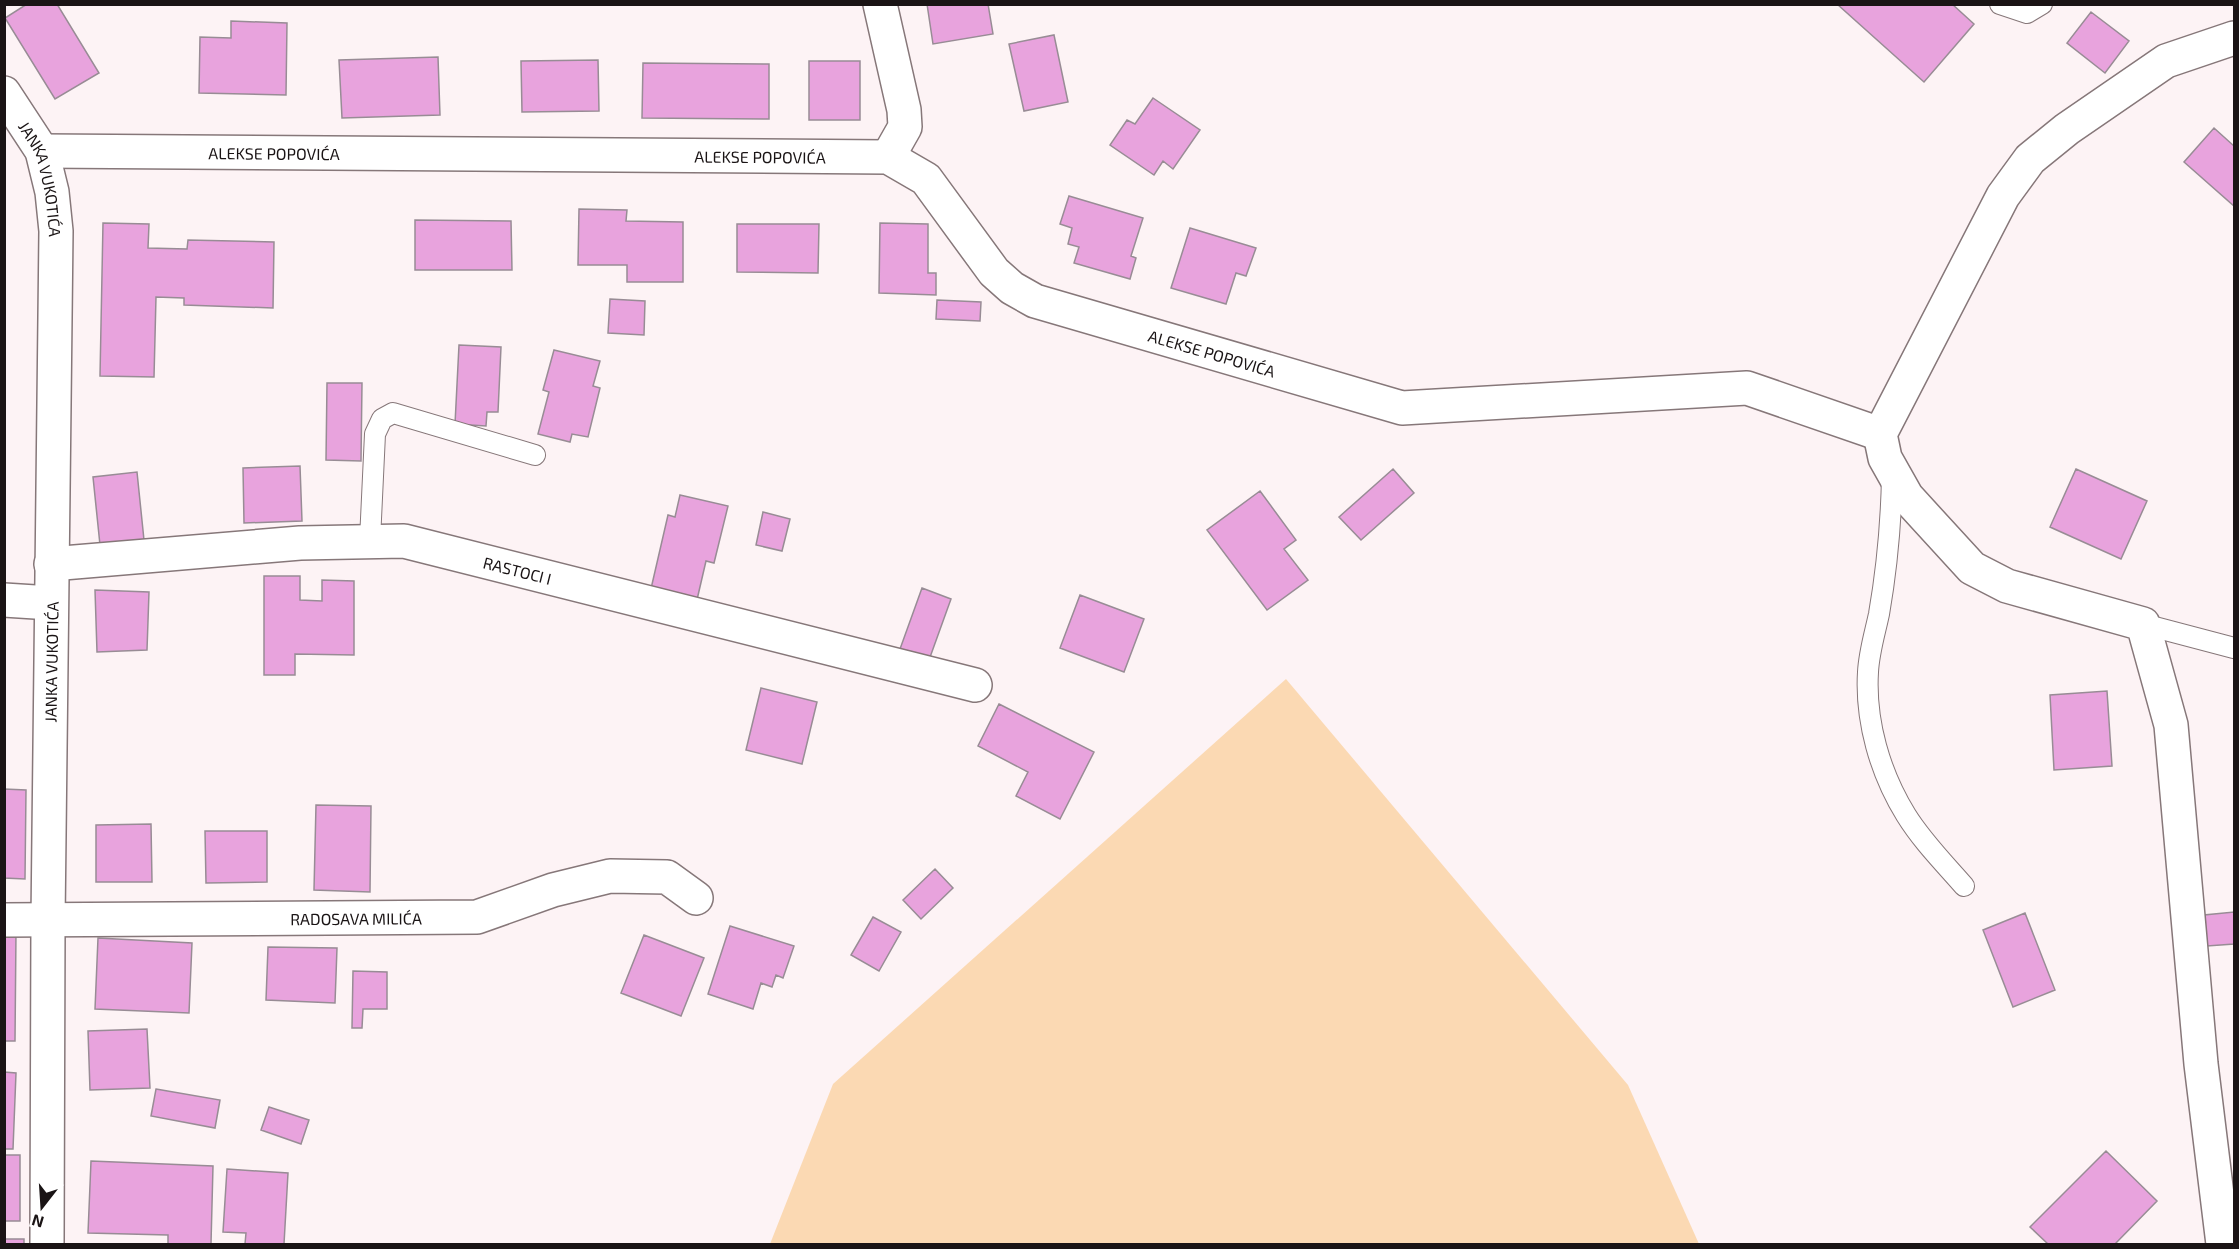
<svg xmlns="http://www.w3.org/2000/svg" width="2239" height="1249" viewBox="0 0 2239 1249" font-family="'Exo 2',sans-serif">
<rect width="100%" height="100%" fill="#fdf3f5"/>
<path fill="#fbd9b3" d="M1286,679L1628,1085L1699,1244H770L833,1084Z"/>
<path fill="#e8a3dd" stroke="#988c95" stroke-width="1.5" d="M27,4H57L99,73L55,99L5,18Z
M927,4H988L993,34L933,44Z
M1837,4H1952L1974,24L1924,82Z
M2091,12L2129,41L2105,73L2067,43Z
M231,21L287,23L286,95L199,93L200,37L231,38Z
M1054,35L1068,102L1024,111L1009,44Z
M438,57L440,115L342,118L339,60Z
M598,60L599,111L522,112L521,61Z
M809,61H860V120H809Z
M643,63L769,64V119L642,118Z
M1153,98L1200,130L1173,169L1163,161L1154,175L1110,145L1127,120L1135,124Z
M2214,128L2234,146V206L2184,162Z
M1069,196L1143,218L1131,256L1136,258L1130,279L1074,263L1079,247L1068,244L1072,228L1060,224Z
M579,209L627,210L626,221L683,222V282H627V265H578Z
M415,220L511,221L512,270H415Z
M103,223L149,224L148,248L187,249L188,240L274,242L273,308L184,305V298L156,297L154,377L100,376Z
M880,223L928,224V273H936V295L879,293Z
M737,224H819L818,273L737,272Z
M1190,228L1256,248L1246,276L1236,273L1226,304L1171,288Z
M610,299L645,301L644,335L608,333Z
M937,300L981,302L980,321L936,319Z
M459,345L501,347L498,412H487L486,426L455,424Z
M554,350L600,361L593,386L600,388L588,437L572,434L570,442L538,434L549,392L543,390Z
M327,383H362L361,461L326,460Z
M300,466L302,521L244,523L243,468Z
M1393,469L1414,493L1361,540L1339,517Z
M2076,469L2147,501L2121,559L2050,527Z
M137,472L144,540L100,545L93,477Z
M1260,491L1296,540L1284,549L1308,580L1267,610L1207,530Z
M680,495L728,506L714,563L706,561L696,604L650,593L668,515L675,517Z
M763,512L790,519L782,551L756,545Z
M264,576H300V600L322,601V580L354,581V655L295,654V675H264Z
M922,588L951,599L929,660L900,649Z
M95,590L149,592L147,650L97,652Z
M1080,595L1144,619L1124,672L1060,648Z
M761,688L817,702L802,764L746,750Z
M2107,691L2112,766L2054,770L2050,695Z
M999,704L1094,752L1060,819L1016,796L1028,772L978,746Z
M4,789L26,790L25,879L4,878Z
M316,805L371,806L370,892L314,890Z
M151,824L152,882H96V825Z
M205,831H267V882L206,883Z
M935,869L953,888L921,919L903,900Z
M2234,912V944L2207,946L2204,915Z
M2025,913L2055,990L2013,1007L1983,930Z
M873,917L901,932L879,971L851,955Z
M730,926L794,946L783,978L776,975L772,987L761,983L753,1009L708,994Z
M4,932H16L15,1041H4Z
M644,935L704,958L681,1016L621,993Z
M98,938L192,943L189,1013L95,1009Z
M268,947L337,948L335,1003L266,1000Z
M353,971L387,972V1009H363L362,1028H352Z
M147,1029L150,1088L90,1090L88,1031Z
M4,1072L16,1073L13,1149H4Z
M156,1089L220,1100L215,1128L151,1116Z
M269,1107L309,1120L301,1144L261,1130Z
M2106,1151L2157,1201L2115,1244H2048L2030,1227Z
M4,1155H20V1221H4Z
M91,1161L213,1166L211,1244H168V1235L88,1233Z
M227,1169L288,1173L284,1244H245L246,1233L223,1232Z
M4,1239H24V1244H4Z"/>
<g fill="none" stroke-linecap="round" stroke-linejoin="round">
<g stroke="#867779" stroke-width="22">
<path id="lane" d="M2000,4L2027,13L2042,4
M1892,477C1891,524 1887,568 1879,614C1875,633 1869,652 1868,672C1865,721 1880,773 1906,815C1922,841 1944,863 1964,886
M370,540L375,434L382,419L393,413L535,455
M2143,624L2234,648"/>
</g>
<g stroke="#867779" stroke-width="36">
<g id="street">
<path d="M880,4L904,110L905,127L888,157"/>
<path id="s1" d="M4,93L42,151L52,192L56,231L48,921L47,1244"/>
<path id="s2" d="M42,151L888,157L926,179L994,272L1012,288L1035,301L1402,408L1747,388L1880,434"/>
<path id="s3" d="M51,564L300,543L404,541L975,685"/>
<path d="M4,600L51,603"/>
<path id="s4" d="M4,920L477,917L553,890L610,876L667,877L696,898"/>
<path d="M2223,1244L2201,1064L2171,725L2143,624L2007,586L1972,568L1907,497L1885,458L1880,434L2003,196L2030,159L2067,129L2166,61L2234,38"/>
</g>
</g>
<use href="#lane" stroke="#fff" stroke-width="20"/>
<use href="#street" stroke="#fff" stroke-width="33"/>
</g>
<g text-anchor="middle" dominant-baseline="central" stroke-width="4.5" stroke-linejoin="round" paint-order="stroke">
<g font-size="16" fill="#1a1415" stroke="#fff">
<text stroke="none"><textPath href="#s2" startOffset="232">ALEKSE POPOVIĆA</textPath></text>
<text stroke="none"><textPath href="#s2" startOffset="718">ALEKSE POPOVIĆA</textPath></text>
<text stroke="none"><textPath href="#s1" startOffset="96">JANKA VUKOTIĆA</textPath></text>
<text stroke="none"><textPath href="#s2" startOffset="1240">ALEKSE POPOVIĆA</textPath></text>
<text stroke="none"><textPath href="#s3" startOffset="471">RASTOCI I</textPath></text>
<text transform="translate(51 662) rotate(-89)">JANKA VUKOTIĆA</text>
<text stroke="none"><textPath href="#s4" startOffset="352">RADOSAVA MILIĆA</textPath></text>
</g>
</g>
<rect width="2239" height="1249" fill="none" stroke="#1a1415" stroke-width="12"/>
<g transform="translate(42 1207) rotate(197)" stroke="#ffffff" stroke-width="4.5" paint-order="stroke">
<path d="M0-4.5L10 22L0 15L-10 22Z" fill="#1a1415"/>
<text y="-9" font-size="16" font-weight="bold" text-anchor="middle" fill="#1a1415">N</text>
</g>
</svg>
